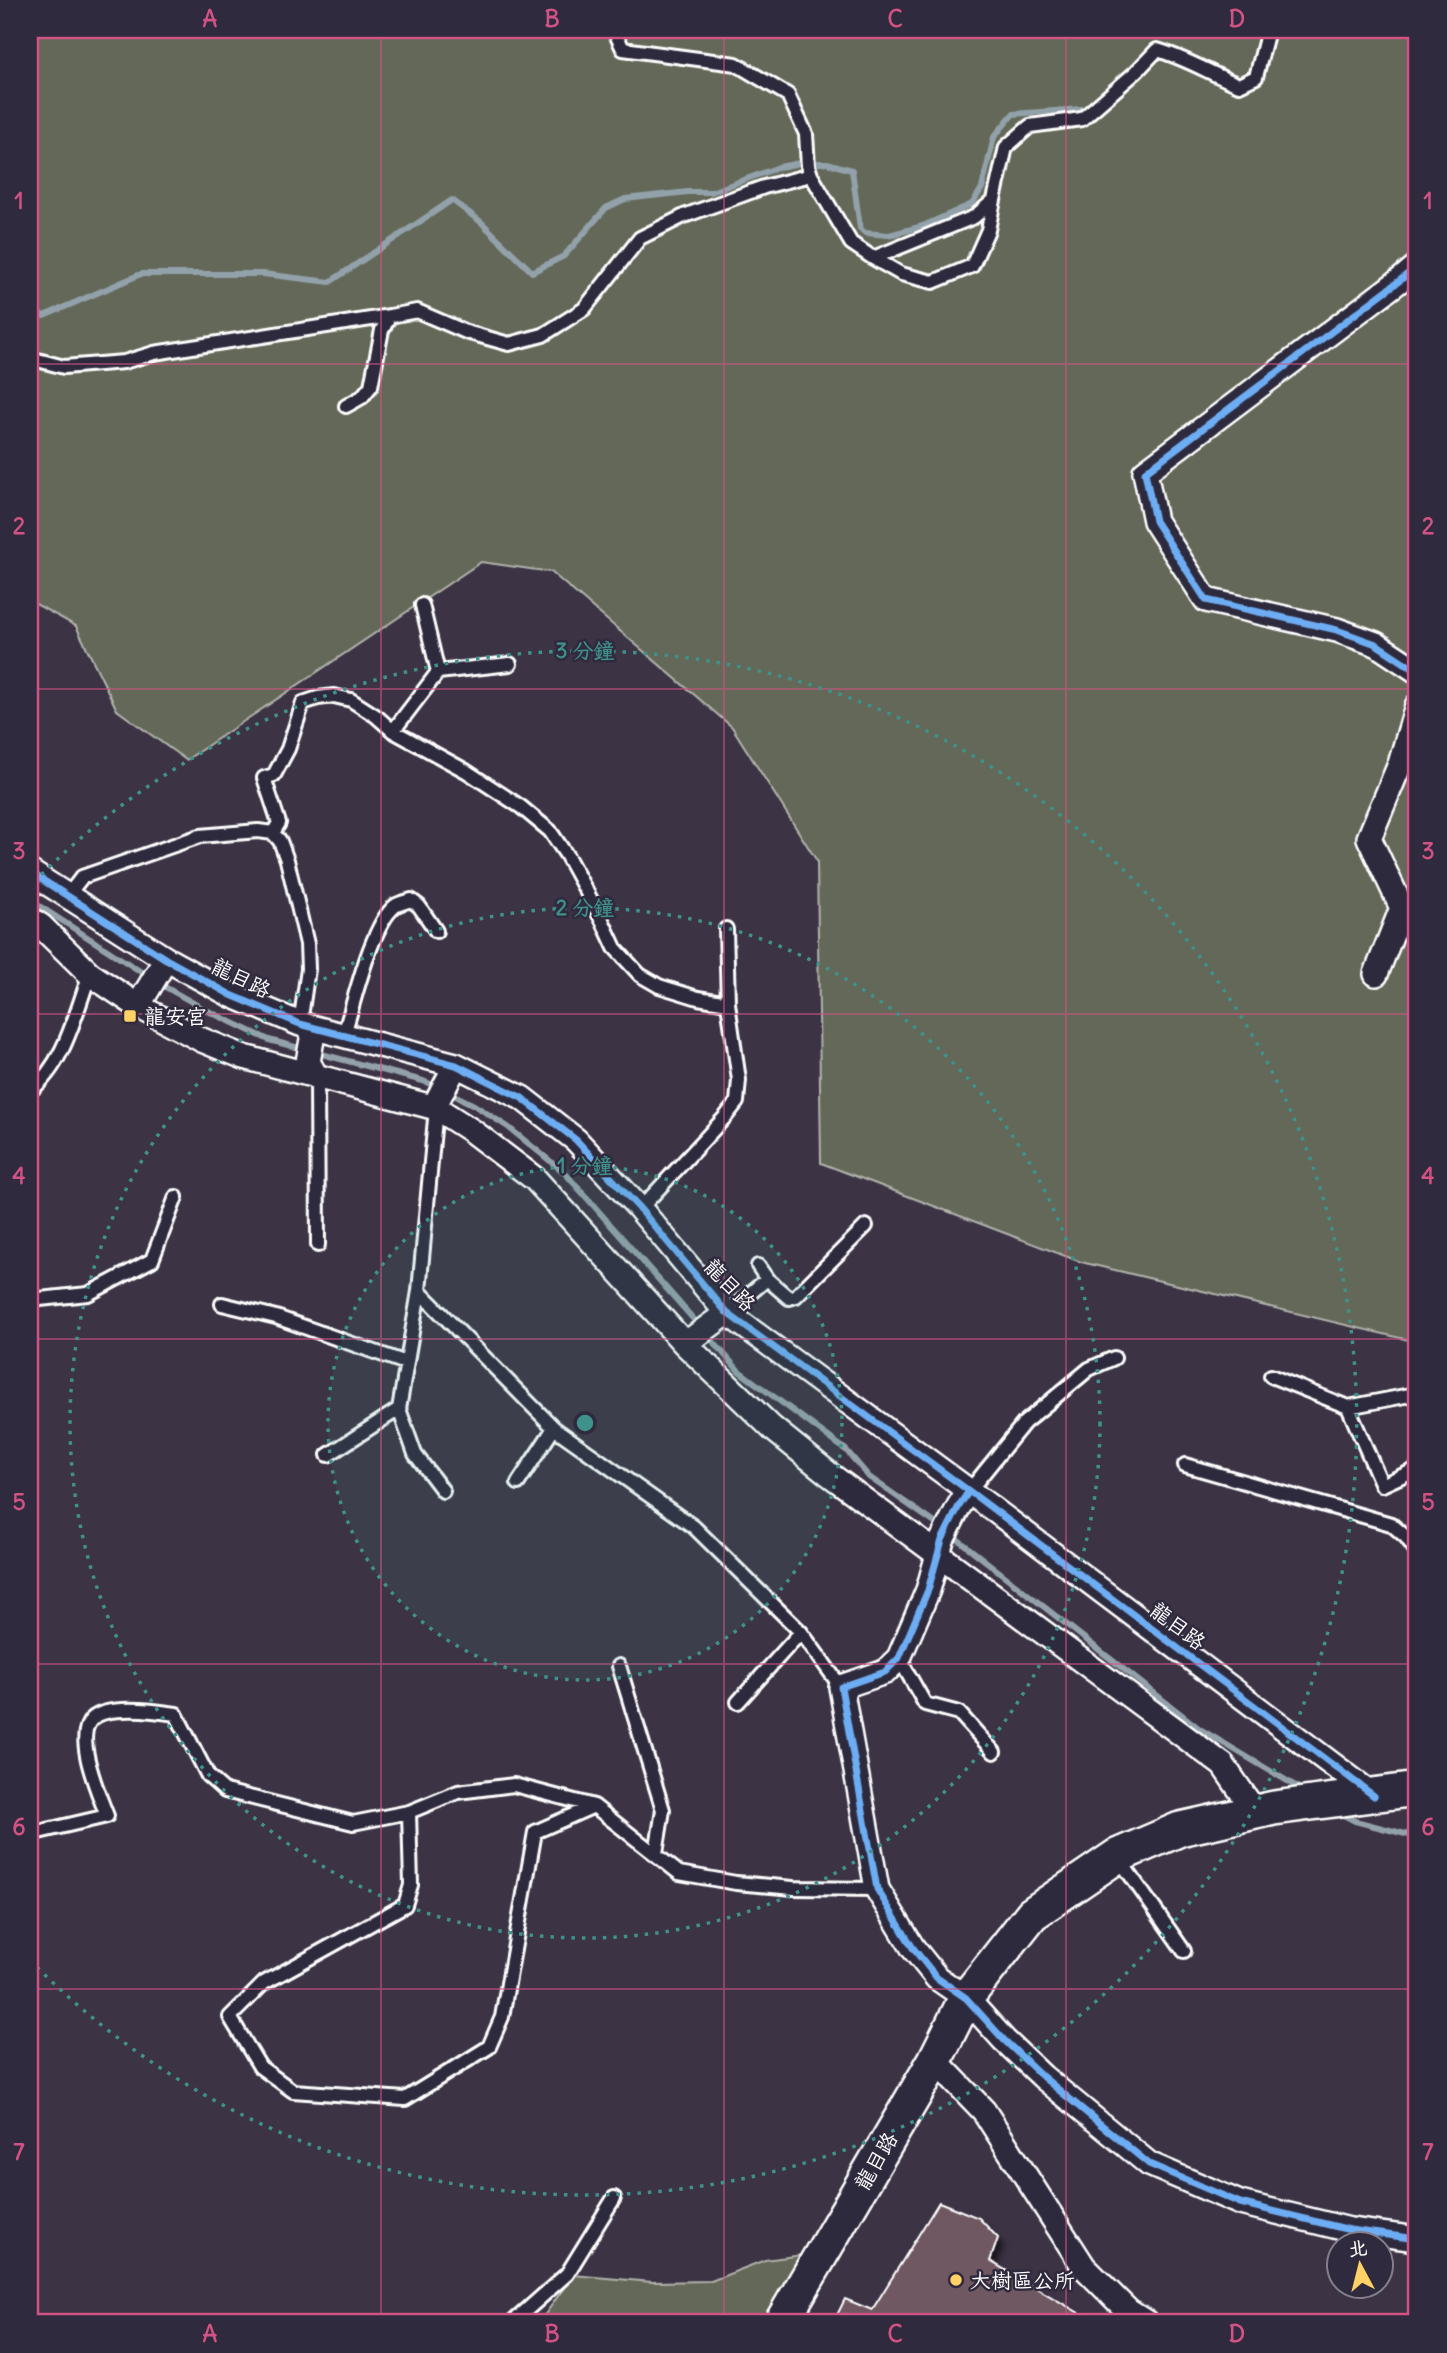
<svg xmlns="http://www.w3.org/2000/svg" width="1447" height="2353" viewBox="0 0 1447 2353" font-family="Delius,'LXGW WenKai TC',sans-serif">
<defs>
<filter id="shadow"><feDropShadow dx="4.5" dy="8" stdDeviation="3.5" flood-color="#0009"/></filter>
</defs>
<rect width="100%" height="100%" fill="#3c3344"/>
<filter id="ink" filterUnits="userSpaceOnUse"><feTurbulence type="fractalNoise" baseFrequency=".0143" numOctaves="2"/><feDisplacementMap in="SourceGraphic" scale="14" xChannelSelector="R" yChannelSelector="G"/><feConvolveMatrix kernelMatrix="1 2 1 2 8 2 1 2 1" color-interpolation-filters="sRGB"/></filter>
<g filter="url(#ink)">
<path fill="#636759" stroke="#b1b3ac" stroke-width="2" d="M30,30H1417V1342L1081,1262L821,1163L817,861L732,727L551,572L481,562L186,760L117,710L76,626L30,601Z
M817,2253L764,2323H539L573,2275L652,2282L711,2281L765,2260Z"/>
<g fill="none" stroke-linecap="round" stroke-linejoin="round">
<path stroke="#92a1aa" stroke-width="6" d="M30,309L44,316L141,274H263L330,282L452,200L481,222L532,272L564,256L606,208L625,199L688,192H711L779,167L800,163H827L852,170L860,228L865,233L889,235L923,226L972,204L982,188L994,137L1013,114L1081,109
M30,900L149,977
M158,983L206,1010L269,1040L423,1081L438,1087
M448,1092L474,1105L508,1127L565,1173L739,1371L846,1450L869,1477L942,1528
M951,1534L1200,1729L1304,1791
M1340,1813L1355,1821L1417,1837"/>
</g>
<path fill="#705862" stroke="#fff" stroke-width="2" filter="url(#shadow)" d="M939,2202L979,2218L998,2238L990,2261L1096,2323H833L845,2299L872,2310Z"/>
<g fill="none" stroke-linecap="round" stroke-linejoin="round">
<g stroke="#fff" stroke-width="18">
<path id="lane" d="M614,30L623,49L736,64L788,95L806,134L808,166L811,175L851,243L873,258L974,217L994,200L1006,147L1030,126L1082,119L1136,72L1157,50C1186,58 1211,74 1239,85L1256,77L1268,30
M873,258L901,274L933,282L972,266L988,230L994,200
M30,358L64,367L124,362L154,353L390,316
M346,406L362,397L371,386L382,330L390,316L417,311L466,332L509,344L543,335L584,309L640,238L684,216L764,187L811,175
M422,605L438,672L510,664
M393,731L438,672
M273,833L279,823L264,778L274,775L288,749L303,703L318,698L334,696L351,700L376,716L393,731L466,771L521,807L550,831L567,856L602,920L615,948L640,975L659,986L698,998L728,1003
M68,895L82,877L200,836L258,831L273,833L280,841L287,860L307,944L308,969L300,1024
M344,1034C354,1003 371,925 395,906C399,903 406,902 411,900L419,906L436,931
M317,1078L318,1245
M30,1091C65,1064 75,1014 90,974
M436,1108L419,1291L399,1409L415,1454L443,1491
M640,1209L726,1116L737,1102L739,1080L728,1003L726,929
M758,1266L767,1279L789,1298L796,1296L866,1226
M419,1291L554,1428L694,1527L801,1632L841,1687
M30,1300L88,1294L152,1260L176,1197
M222,1304L276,1317L406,1363
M727,1313L767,1279
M1271,1376L1348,1407L1382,1485L1417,1469
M1348,1407L1410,1395
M328,1455L399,1409
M1185,1465L1391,1524L1406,1537L1417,1552
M518,1483L554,1428
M969,1491L1024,1423L1089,1369L1114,1358
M899,1658L925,1704L959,1713L994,1752
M619,1666L663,1810L656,1853
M738,1702L801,1632
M409,1812L411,1885L405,1905L264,1983L230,2017L260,2067L293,2091L405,2099L489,2047L502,2017L535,1832L594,1806
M30,1834L107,1816C99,1795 73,1736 92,1719C107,1704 157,1711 176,1714L208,1776L225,1791L353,1823L409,1812L458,1792L514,1785L594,1806L679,1873L736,1883L793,1888L877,1889
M1117,1856L1184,1951
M512,2323L567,2274L614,2198"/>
</g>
<g stroke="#fff" stroke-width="28">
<path id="street" d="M1417,266L1403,278L1145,472L1155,521L1206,600L1337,630L1376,644L1417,671
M30,872L166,959L231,995L300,1024L456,1065L522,1098L576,1140L640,1209L727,1313L969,1491L1374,1796
M30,919L41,926L90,974L138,1006L202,1040L244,1057L436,1108L472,1131L535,1179L685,1344L772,1428L829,1474L1223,1765L1256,1813
M1376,974L1402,908L1369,838L1400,764L1417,706
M138,1006L166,959
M314,1028L308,1062L317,1078
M436,1108L438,1099L456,1065
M685,1344L727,1313
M969,1491L959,1506L942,1540L928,1590L899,1658L885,1672L841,1687L877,1889L913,1948L937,1978L966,1998L1004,2040L1043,2077L1149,2164L1240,2203L1350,2230L1417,2239
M935,2060L984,2111L1084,2267L1128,2311L1147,2323"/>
</g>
<g stroke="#fff" stroke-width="38">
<path id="secondary" d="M781,2323L935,2060L966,1998L1032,1914L1117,1856L1180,1829L1274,1808L1417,1789"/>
</g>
<use href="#lane" stroke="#2f2a3d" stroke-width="12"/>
<use href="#street" stroke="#2f2a3d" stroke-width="23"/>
<use href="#secondary" stroke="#2f2a3d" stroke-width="33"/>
<g stroke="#2f2a3d" stroke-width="11">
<path id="cycleway" d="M1417,266L1403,278L1145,472L1155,521L1206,600L1337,630L1376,644L1417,671
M30,872L166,959L231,995L300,1024L456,1065L522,1098L576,1140L640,1209L727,1313L969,1491L1374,1796
M969,1491L959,1506L942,1540L928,1590L899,1658L885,1672L841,1687L877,1889L913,1948L937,1978L966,1998L1004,2040L1043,2077L1149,2164L1240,2203L1350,2230L1417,2239"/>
</g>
<use href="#cycleway" stroke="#6dadf4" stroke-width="7"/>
</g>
</g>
<path fill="none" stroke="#d15284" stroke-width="2" stroke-opacity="0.55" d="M381,30V2323M724,30V2323M1066,30V2323M30,364H1417M30,689H1417M30,1014H1417M30,1339H1417M30,1664H1417M30,1989H1417"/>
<circle cx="585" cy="1423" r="257" fill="#3f918b" fill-opacity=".12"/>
<g fill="none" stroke="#3f918b" stroke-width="3.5" stroke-dasharray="3.5 7">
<circle cx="585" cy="1423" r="257"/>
<circle cx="585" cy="1423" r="515"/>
<path d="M34 882A772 772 0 1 1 34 1964"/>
</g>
<g fill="#ffd166" stroke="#2f2a3d" stroke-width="2.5">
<rect x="123" y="1009" width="14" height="14" rx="3.5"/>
<circle cx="956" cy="2280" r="7"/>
</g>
<g text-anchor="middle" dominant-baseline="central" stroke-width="5" stroke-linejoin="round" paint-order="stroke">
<g font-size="21" fill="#fff" stroke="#2f2a3d">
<text transform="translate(241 978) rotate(26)">龍目路</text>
<text transform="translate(730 1285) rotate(46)">龍目路</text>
<text transform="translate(1178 1626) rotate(37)">龍目路</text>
<text transform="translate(876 2161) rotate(-60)">龍目路</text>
</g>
<g font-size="21" fill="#fff" stroke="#2f2a3d" text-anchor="start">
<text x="144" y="1016">龍安宮</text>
<text x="970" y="2280">大樹區公所</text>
</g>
</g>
<circle cx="585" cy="1423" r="10" fill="#3f918b" stroke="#2f2a3d" stroke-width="3.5"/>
<g font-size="21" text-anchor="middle" font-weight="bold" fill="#3f918b" stroke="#2f2a3d" stroke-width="5" stroke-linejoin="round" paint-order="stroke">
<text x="585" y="658">3 分鐘</text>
<text x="585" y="915">2 分鐘</text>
<text x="585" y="1173">1 分鐘</text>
</g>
<rect width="1447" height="2353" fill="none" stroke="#2f2a3d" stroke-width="77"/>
<g transform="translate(1360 2265) rotate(353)"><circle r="33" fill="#2f2a3d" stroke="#827f8b" stroke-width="2"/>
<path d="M0-5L12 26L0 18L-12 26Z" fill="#ffd166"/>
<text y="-10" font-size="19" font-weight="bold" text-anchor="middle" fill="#ffffff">北</text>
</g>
<rect x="38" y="38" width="1370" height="2276" fill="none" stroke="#d15284" stroke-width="2.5"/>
<g font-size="23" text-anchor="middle" font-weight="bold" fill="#d15284">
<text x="210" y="27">A</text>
<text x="552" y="27">B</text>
<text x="895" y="27">C</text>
<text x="1237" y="27">D</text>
<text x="19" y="209">1</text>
<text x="1428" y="209">1</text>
<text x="19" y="534">2</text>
<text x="1428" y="534">2</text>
<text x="19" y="859">3</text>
<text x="1428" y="859">3</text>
<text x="19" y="1184">4</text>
<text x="1428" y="1184">4</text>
<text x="19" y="1510">5</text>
<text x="1428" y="1510">5</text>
<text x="19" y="1835">6</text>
<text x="1428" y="1835">6</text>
<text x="19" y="2160">7</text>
<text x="1428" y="2160">7</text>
<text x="210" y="2342">A</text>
<text x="552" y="2342">B</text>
<text x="895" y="2342">C</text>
<text x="1237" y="2342">D</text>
</g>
</svg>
